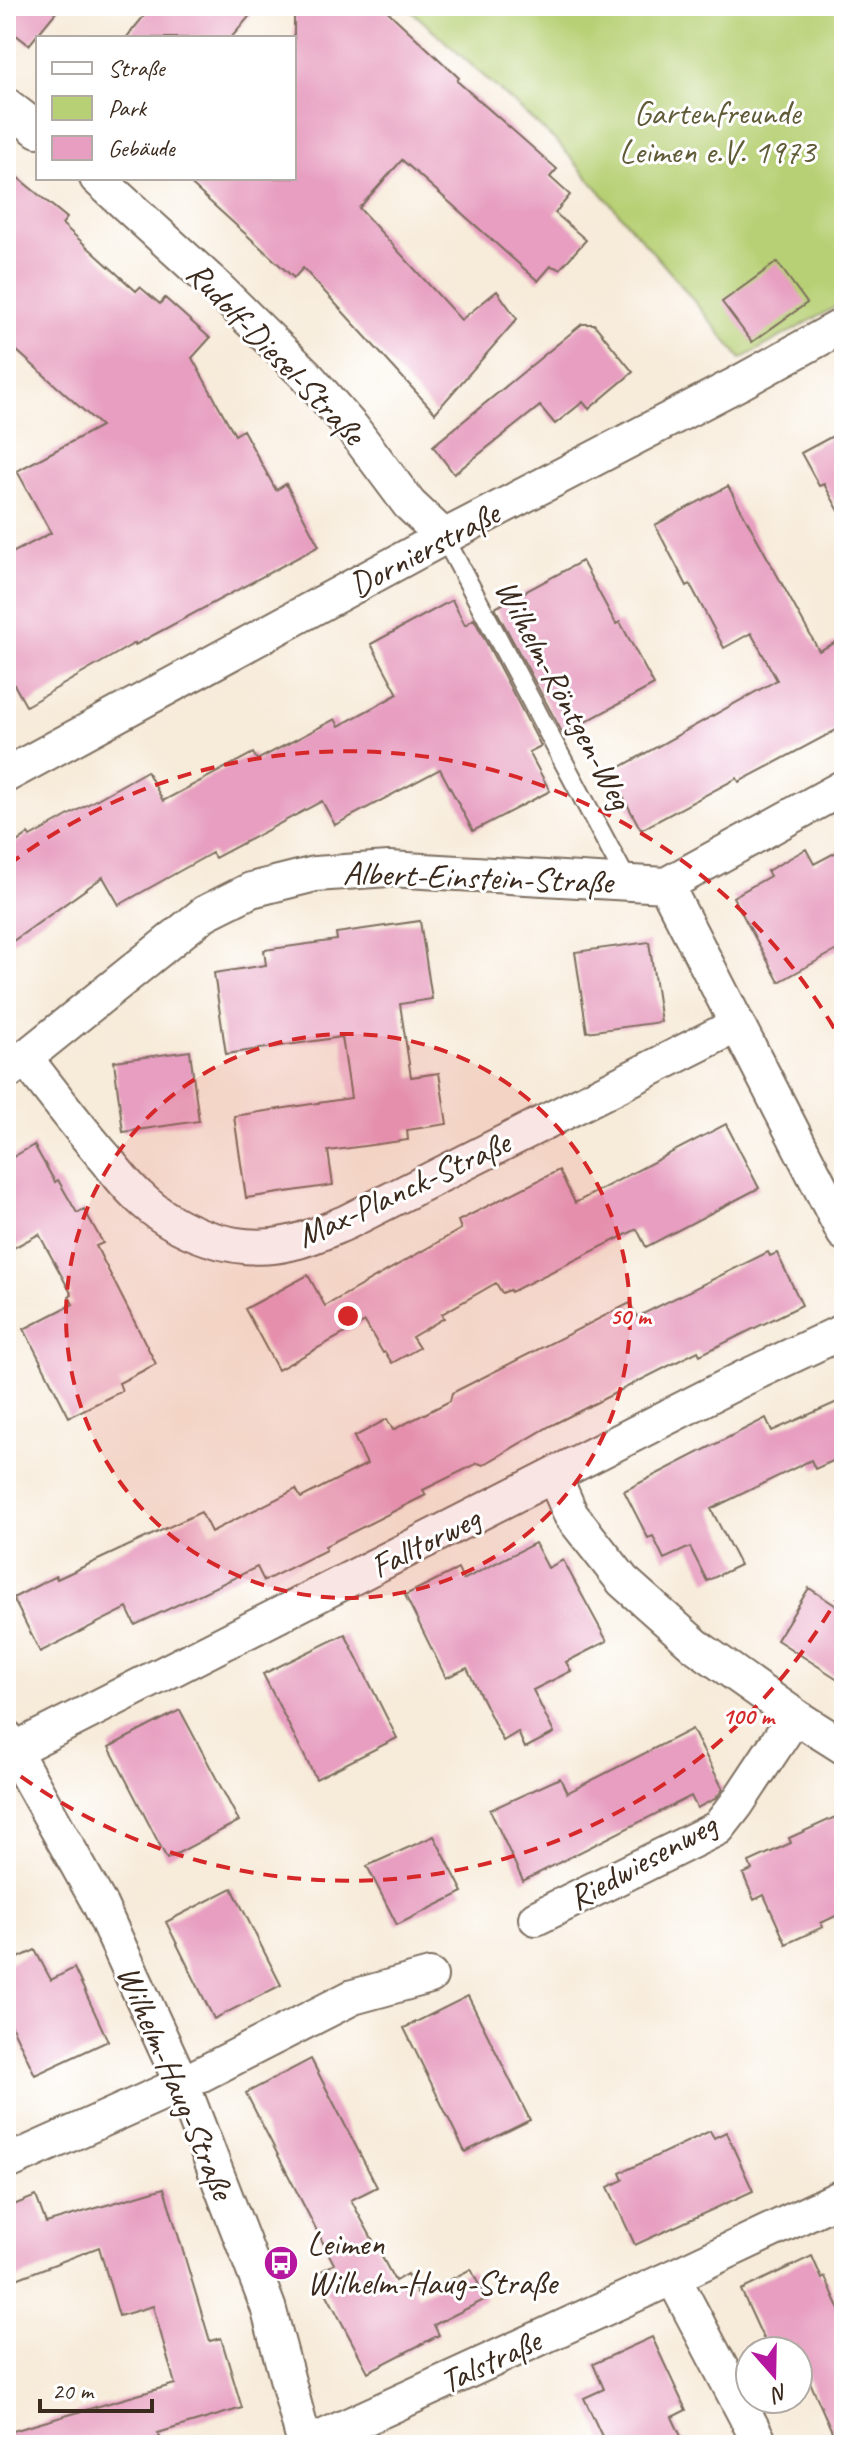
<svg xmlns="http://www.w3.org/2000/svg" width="850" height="2451" viewBox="0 0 850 2451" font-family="Caveat,sans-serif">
<rect width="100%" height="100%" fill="#fff"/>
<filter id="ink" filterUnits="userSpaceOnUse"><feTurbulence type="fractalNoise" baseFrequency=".0125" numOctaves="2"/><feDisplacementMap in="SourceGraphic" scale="16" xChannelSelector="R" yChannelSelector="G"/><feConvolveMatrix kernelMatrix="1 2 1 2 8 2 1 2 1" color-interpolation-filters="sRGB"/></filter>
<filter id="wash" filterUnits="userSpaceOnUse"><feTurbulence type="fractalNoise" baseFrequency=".006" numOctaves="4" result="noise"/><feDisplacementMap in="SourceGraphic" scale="32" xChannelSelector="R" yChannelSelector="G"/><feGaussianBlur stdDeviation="1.8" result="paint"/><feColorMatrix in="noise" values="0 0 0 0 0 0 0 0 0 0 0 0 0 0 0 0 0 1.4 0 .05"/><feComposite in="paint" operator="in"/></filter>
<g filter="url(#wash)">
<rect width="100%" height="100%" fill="#f7ebd9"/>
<path fill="#b7d075" stroke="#797d4a" stroke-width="2" d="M406,6H844V302L741,359L676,279L559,144Z"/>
<g id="blocks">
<path fill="#e79ec0" d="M6,6H61L29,45L6,27Z
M152,6H258L231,38H126Z
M294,6H382L459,78L457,81L557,169L550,177L570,195L555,213L586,240L560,269L551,266L538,281L402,160L359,208L461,320L497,291L517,319L435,413L303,268L294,278L184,178H294Z
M6,168L67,218L62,224L136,291L140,287L160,304L165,298L210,338L192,358L235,435L243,430L276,490L286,484L319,546L135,645V643L26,706L6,670V556L51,533L17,471L101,426L6,341Z
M777,262L807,303L752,342L722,302Z
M582,324H594L633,372L589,409L583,402L555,424L540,406L454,474L433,446Z
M844,430V520L824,484L819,486L801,453Z
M728,486L819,651L844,638V726L739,782L737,778L641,830L610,773L777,680L751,633L724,648L690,584L687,586L655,525Z
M582,561L616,624L620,622L654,685L563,734L495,608Z
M452,600L465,625L474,619L541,746L529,752L550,791L473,831L440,769L335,825L322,801L215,858L212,853L119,905L103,877L6,946V850L28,834L30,837L147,771L163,801L253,753L257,760L335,719L339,726L398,694L371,644Z
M844,848V946L779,982L733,897L770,876L767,871L806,849L814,864Z
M420,921L432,999L400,1004L411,1077L439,1073L447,1124L407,1130L408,1140L328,1151L333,1185L246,1198L234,1116L351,1098L342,1037L226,1054L214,973L266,965L264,950L337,940L336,933Z
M649,942L661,1022L587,1032L575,952Z
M190,1051L199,1121L123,1132L114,1061Z
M726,1124L759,1188L646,1247L637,1229L511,1292L510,1290L502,1293L496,1283L442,1314L444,1318L412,1337L419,1348L392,1363L385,1352L383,1353L365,1322L278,1370L245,1309L308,1275L325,1306L461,1229L458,1221L559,1170L575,1203Z
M34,1145L55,1182L58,1180L77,1213L84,1209L103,1243L96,1246L156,1364L119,1383L122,1391L69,1417L24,1329L73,1304L69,1297L72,1295L39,1234L6,1252V1161Z
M768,1252L770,1256L777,1253L802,1305L700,1355L698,1351L550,1426L483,1465L478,1463L423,1490L426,1495L325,1546L326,1550L264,1581L257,1567L135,1625L127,1608L40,1652L13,1598L56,1576L57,1579L201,1512L211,1532L296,1489L301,1498L367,1464L354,1437L387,1419L393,1430L450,1401L452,1393L630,1303L637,1317Z
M844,1399V1456L815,1469L811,1460L711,1509L740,1565L707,1581L690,1547L664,1559L653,1536L648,1538L624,1491L766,1418L772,1431Z
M535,1543L548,1568L563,1560L607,1641L566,1662L571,1671L533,1690L554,1733L525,1748L518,1732L503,1741L467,1668L446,1678L405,1595L458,1569L463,1580Z
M809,1588L844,1611V1683L777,1640Z
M345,1634L397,1738L316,1779L263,1674Z
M180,1710L239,1821L167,1859L109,1747Z
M692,1729L723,1789L715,1799L697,1808L691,1796L523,1881L490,1810L560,1778L567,1793Z
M844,1813V1912L821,1923L823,1927L786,1944L764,1895L754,1900L743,1874L752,1870L749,1862L791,1843L789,1838Z
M434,1836L463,1892L397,1925L367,1866Z
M232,1888L281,1985L214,2019L166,1922Z
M35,1950L51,1980L74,1968L108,2041L35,2075L6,2014V1964Z
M468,1996L530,2120L465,2152L404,2028Z
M311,2059L377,2187L351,2200L395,2281L407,2274L418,2296L471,2269L486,2299L434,2325L439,2335L368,2372L316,2274L334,2264L246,2093Z
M710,2131L714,2138L726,2132L753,2191L635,2245L608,2187L623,2180L620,2173Z
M164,2188L210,2341L221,2338L242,2408L158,2433L162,2445H6V2433L175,2384L153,2306L119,2316L99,2247L6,2283V2208L36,2196L46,2223Z
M812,2256L822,2279L825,2277L844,2318V2445H838L806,2373L798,2377V2351H769L741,2290Z
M652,2337L686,2410L672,2417L685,2445H606L584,2398L604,2389L593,2364Z"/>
</g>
</g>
<g filter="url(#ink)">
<use href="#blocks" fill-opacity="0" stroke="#7d6e5f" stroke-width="2"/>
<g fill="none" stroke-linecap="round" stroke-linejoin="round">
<g stroke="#7d6e5f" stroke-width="22">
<path id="service" d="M444,537L627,881"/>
</g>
<g stroke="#7d6e5f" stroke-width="38">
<path id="minor" d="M6,105L38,130
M97,178L208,279L305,374L353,429L409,504L444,537
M6,775L444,537L739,383L844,325
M666,885L844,1233
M26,1059C52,1093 78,1127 106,1159C116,1172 126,1185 138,1196C176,1233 237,1256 290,1243C310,1239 328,1230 347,1222L737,1025
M6,1073L205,913L251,890L315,874L389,869L666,885L844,787
M554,1476L571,1515L623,1581L696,1646L795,1716L844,1747
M6,1737L100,1905L182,2084L268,2307L305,2445
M6,1754L744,1378L844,1331
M536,1918L718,1828L736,1805L795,1716
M6,2163L182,2084L353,1997L430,1976
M673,2277L761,2445
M306,2445L673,2277L844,2196"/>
</g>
<use href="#service" stroke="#fff" stroke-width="18"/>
<use href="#minor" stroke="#fff" stroke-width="34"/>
</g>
</g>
<circle cx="348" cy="1316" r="282" fill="#d62828" fill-opacity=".12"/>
<g fill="none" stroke="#d62828" stroke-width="4" stroke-dasharray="14 10">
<circle cx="348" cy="1316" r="282"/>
<path d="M842 1590A565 565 0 0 1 8 1767M8 865A565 565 0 0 1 842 1042"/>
</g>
<defs>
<g id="bus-disc" transform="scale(1.8)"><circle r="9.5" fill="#b5179e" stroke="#fff"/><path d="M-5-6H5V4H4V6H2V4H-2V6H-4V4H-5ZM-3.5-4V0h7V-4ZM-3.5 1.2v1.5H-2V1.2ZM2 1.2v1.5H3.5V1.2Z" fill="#fff"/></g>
</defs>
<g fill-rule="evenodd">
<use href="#bus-disc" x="281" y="2263"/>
</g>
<g text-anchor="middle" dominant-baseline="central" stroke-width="6" stroke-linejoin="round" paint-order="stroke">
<g font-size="34" fill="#605c38" stroke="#fff">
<text x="717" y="112">Gartenfreunde<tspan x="717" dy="39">Leimen e.V. 1973</tspan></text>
</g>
<g font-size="34" fill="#3b2a1e" stroke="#fff">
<text transform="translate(276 353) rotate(46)">Rudolf-Diesel-Straße</text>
<text transform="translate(424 549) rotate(-28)">Dornierstraße</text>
<text transform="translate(564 694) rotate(62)">Wilhelm-Röntgen-Weg</text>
<text transform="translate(478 877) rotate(2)">Albert-Einstein-Straße</text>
<text transform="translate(403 1189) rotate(-25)">Max-Planck-Straße</text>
<text transform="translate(425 1542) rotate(-27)">Falltorweg</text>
<text transform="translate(642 1861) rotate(-29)">Riedwiesenweg</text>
<text transform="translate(176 2082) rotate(67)">Wilhelm-Haug-Straße</text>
<text transform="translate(490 2361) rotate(-25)">Talstraße</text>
</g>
<g font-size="34" fill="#3b2a1e" stroke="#fff" text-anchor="start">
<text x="307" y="2243">Leimen<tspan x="307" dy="39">Wilhelm-Haug-Straße</tspan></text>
</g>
</g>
<circle cx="348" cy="1316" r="12" fill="#d62828" stroke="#fff" stroke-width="4"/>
<g font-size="24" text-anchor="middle" font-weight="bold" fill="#d62828" stroke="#fff" stroke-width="6" stroke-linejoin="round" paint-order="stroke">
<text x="630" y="1324">50 m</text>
<text x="748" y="1724">100 m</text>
</g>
<rect width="850" height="2451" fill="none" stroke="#fff" stroke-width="32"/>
<rect x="36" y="36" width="260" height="144" fill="#ffffff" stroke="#b1aaa5" stroke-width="2"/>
<rect x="52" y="62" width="40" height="12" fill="#ffffff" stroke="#b1aaa5" stroke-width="2"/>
<text x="108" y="76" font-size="24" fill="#3b2a1e">Straße</text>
<rect x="52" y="96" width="40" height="24" fill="#b7d075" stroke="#b1aaa5" stroke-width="2"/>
<text x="108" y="116" font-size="24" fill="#3b2a1e">Park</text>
<rect x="52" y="136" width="40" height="24" fill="#e79ec0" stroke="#b1aaa5" stroke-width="2"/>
<text x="108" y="156" font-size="24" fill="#3b2a1e">Gebäude</text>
<g transform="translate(774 2375) rotate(160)"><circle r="38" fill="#ffffff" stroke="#b1aaa5" stroke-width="2"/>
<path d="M0-6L14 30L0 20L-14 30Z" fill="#b5179e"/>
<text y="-12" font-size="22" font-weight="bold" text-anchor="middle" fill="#3b2a1e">N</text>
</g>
<path d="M40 2399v12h112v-12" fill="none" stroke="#3b2a1e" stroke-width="4"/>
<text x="52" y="2399" font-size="24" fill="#3b2a1e" stroke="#ffffff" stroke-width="6" paint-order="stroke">20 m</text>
</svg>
